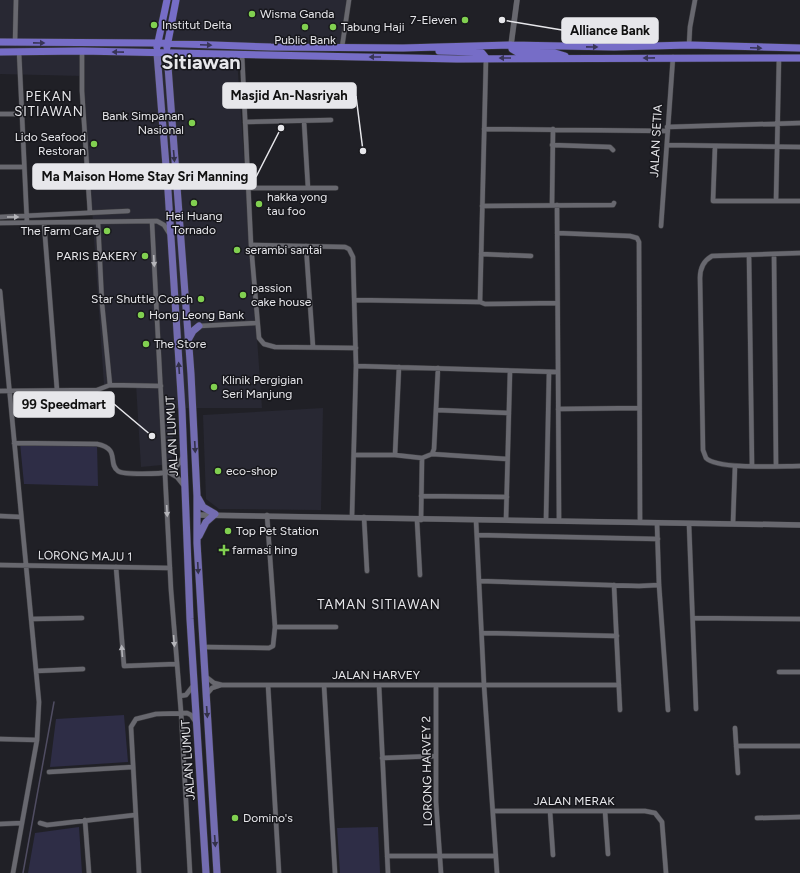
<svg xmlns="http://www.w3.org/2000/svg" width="800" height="873" viewBox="0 0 800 873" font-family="Figtree,sans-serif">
<rect width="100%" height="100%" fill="#202026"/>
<path fill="#282833" d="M0,0H347L339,51L237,59L262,408H174L172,464L141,467L136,384L104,385L83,76L0,74Z
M323,408L321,510L219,509L206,499L203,415Z"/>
<path fill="#2e2d46" d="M20,443L97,444L98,486L24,484Z
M124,715L128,762L50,767L56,719Z
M79,827L82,873H28L35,833Z
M378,827L380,873H340L337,828Z"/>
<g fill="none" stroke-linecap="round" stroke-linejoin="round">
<path stroke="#504d62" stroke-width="1.5" d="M23,873L54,702"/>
<g stroke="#3b3b3f" stroke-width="5.5">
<path id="minor" d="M15,43L16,0
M689,45L690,27L695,0
M342,47L349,0
M19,51L27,223
M82,51V91L90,213
M242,54L251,245L259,338L264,344L275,347L356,348
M0,114H22
M304,121L308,188
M245,122L331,120
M667,127L800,123
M484,129L667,131
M552,145L610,147L613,150
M667,145L800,147
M715,146L713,201H800
M0,167H24
M248,188H336
M776,201L779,57
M552,205L553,129
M557,205L559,520
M482,206L613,205L614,203
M0,217L128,211
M98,222L102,303L110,385
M152,222L171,590L181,712L190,873
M0,223L157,221L164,225L169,233
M44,223L57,390
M661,226L673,57
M557,233L630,236L637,238L639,242L640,522
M251,245L345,247L349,249L353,257L356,366L352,516
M306,246L313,347
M800,253L712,256C703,261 700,268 700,278L703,450L706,458C718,470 781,466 800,466
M481,254L531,256
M749,255L752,466
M774,255L776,465
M0,291L39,702L37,740L13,873
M355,300L480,302L485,304L557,303
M480,302L486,58
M199,326L256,323
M356,366L558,372
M0,391L97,390L110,385L161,386
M558,409L639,408
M436,410L509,413
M14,443L97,444C121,449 107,463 118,471C123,475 161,474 168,472C175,470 180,463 183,457
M432,454L434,449L438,368
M354,455H395L422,458L432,454L507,459
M395,455L399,367
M168,472L177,477L185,487
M421,496L507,497
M0,516L21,517
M364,517L367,571
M417,520L420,575
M421,520L422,458
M476,520L484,685L497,873
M506,520L510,371
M546,520L549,372
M733,523L735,466
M657,524L659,585L668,710
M689,524L696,709
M477,535L658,539
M0,565L170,568
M116,567L124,666L176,664
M480,581L639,586L659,585
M614,585L620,710
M693,618L800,619
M31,619L82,618
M275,627H336
M482,633L617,636
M203,647L269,648L273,646L275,627L267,515
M36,671L83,669
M779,672H800
M205,676L214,683L222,685H619
M268,685L279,873
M324,685L335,873
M379,685L388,873
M436,685V802L441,873
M206,695L212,688L221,685
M180,696L186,695L193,686
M735,728L738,773
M0,739L37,740
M736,746H800
M382,758L436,756
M49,772L133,767
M493,811H645L655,813L662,822L666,873
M550,811L553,855
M605,811L608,854
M757,818L800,817
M85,820L89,873
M40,823L47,825L135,815
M0,824L22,823
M387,856H495
M139,873L131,727L136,719L156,714L187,713L191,715L195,721"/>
</g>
<g stroke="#3b3b3f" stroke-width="6">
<path id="tertiary" d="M511,45L517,0
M197,515L800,525"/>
</g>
<g stroke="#3b3b3f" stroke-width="8">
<path id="primary" d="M157,53L168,191L182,410L190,619L206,873
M167,53L191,374L197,496V543L217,873
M188,340L193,331L199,326
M198,498L203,507L215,514L206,522L199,536"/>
</g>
<g stroke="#3b3b3f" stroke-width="8">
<path id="trunk" d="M0,42L157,43L271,47L403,48L511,45L614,47L689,45L800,48
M511,45L512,49L517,52L555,53L565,56
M157,47L167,0
M167,47L176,0
M439,51L478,52L482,53L486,58
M0,52L82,51L457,59L800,58"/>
</g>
<use href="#minor" stroke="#68686f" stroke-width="4.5"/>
<use href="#tertiary" stroke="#68686f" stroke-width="5.5"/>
<use href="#primary" stroke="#736cb1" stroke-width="7"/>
<use href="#trunk" stroke="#766dc7" stroke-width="7"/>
</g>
<defs><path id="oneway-solid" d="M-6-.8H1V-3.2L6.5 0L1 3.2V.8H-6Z"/></defs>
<g fill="#383558">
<use href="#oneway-solid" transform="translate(39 43) rotate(1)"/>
<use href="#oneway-solid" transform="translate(206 45) rotate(2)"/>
<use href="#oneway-solid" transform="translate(592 47) rotate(1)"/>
<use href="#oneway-solid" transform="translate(756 48) rotate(2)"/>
<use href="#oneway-solid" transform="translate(118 52) rotate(-179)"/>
<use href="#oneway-solid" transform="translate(375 57) rotate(180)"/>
<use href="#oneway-solid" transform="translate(505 58) rotate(180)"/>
<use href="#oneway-solid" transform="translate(649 58) rotate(179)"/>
</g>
<g fill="#333149">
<use href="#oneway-solid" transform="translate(174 156) rotate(85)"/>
<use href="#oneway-solid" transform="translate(179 368) rotate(-94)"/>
<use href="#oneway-solid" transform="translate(195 447) rotate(87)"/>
<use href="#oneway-solid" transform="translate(198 568) rotate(87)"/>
<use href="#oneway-solid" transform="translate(207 712) rotate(86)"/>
<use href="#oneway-solid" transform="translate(215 841) rotate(86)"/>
</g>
<g fill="#b4b4b9">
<use href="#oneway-solid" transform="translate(13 217)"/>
<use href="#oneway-solid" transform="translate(154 261) rotate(87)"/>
<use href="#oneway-solid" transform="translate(167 511) rotate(87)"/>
<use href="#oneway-solid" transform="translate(174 641) rotate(86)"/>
<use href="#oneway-solid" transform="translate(122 651) rotate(-94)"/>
</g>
<g fill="#81d050" stroke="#17171c" stroke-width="1.5">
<circle cx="252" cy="14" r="4"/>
<circle cx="465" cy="20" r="4"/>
<circle cx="154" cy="25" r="4"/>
<circle cx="305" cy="27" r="4"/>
<circle cx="333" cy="27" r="4"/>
<circle cx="192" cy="123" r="4"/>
<circle cx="94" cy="144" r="4"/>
<circle cx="194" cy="203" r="4"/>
<circle cx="259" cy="204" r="4"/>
<circle cx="107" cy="231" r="4"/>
<circle cx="237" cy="250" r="4"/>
<circle cx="145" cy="256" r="4"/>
<circle cx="243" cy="295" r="4"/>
<circle cx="201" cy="299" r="4"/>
<circle cx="141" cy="315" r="4"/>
<circle cx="146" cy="344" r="4"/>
<circle cx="214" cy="387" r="4"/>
<circle cx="218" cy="471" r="4"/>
<circle cx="228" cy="531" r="4"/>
<path d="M222 544h4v4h4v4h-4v4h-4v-4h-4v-4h4z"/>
<circle cx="235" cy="818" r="4"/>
</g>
<g text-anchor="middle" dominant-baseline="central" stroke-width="3" stroke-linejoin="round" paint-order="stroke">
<g font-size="12" fill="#e7e7eb" stroke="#17171c" text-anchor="start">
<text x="260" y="14">Wisma Ganda</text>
<text x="457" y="20" text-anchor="end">7-Eleven</text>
<text x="162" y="25">Institut Delta</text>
<text x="341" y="27">Tabung Haji</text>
<text x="305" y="40" text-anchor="middle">Public Bank</text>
<text x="184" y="116" text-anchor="end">Bank Simpanan<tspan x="184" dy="14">Nasional</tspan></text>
<text x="86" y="137" text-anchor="end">Lido Seafood<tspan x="86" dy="14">Restoran</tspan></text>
<text x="267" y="197">hakka yong<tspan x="267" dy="14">tau foo</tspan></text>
<text x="194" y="216" text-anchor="middle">Hei Huang<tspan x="194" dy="14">Tornado</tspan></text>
<text x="99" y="231" text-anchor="end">The Farm Cafe</text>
<text x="245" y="250">serambi santai</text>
<text x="137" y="256" text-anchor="end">PARIS BAKERY</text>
<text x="251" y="288">passion<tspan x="251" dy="14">cake house</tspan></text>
<text x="193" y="299" text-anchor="end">Star Shuttle Coach</text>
<text x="149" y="315">Hong Leong Bank</text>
<text x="154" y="344">The Store</text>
<text x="222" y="380">Klinik Pergigian<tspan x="222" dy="14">Seri Manjung</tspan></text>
<text x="226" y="471">eco-shop</text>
<text x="236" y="531">Top Pet Station</text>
<text x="232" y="550">farmasi hing</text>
<text x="243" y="818">Domino's</text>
</g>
<g font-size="12" fill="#e7e7eb" stroke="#17171c">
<text transform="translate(656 141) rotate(-87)">JALAN SETIA</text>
<text transform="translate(172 436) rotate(-93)">JALAN LUMUT</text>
<text transform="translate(85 556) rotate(1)">LORONG MAJU 1</text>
<text x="376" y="675">JALAN HARVEY</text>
<text transform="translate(188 760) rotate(-94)">JALAN LUMUT</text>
<text transform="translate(427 771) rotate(-91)">LORONG HARVEY 2</text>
<text x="574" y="801">JALAN MERAK</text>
</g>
<g font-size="13" letter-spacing="1" fill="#e7e7eb" stroke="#17171c">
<text x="49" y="96">PEKAN<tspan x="49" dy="15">SITIAWAN</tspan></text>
<text x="379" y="604">TAMAN SITIAWAN</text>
</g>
<g font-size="20" font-weight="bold" fill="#e7e7eb" stroke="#17171c">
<text x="201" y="62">Sitiawan</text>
</g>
</g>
<path fill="none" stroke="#e7e7eb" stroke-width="1.5" d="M502 20L562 30M363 151L356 96M281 128L256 177M152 436L114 404"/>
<g fill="#e7e7eb" stroke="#17171c" stroke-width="1.5">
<circle cx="502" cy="20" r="4"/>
<circle cx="363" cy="151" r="4"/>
<circle cx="281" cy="128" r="4"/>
<circle cx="152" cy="436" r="4"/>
</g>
<g fill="#e7e7eb" stroke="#e7e7eb" stroke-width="1.5">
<rect x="562" y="18" width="96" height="25" rx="4"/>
<rect x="223" y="83" width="133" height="25" rx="4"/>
<rect x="33" y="164" width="223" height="25" rx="4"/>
<rect x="14" y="392" width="100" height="25" rx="4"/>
</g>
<g font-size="13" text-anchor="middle" font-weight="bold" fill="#111">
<text x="610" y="35">Alliance Bank</text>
<text x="289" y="100">Masjid An-Nasriyah</text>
<text x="145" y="181">Ma Maison Home Stay Sri Manning</text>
<text x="64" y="409">99 Speedmart</text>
</g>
</svg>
